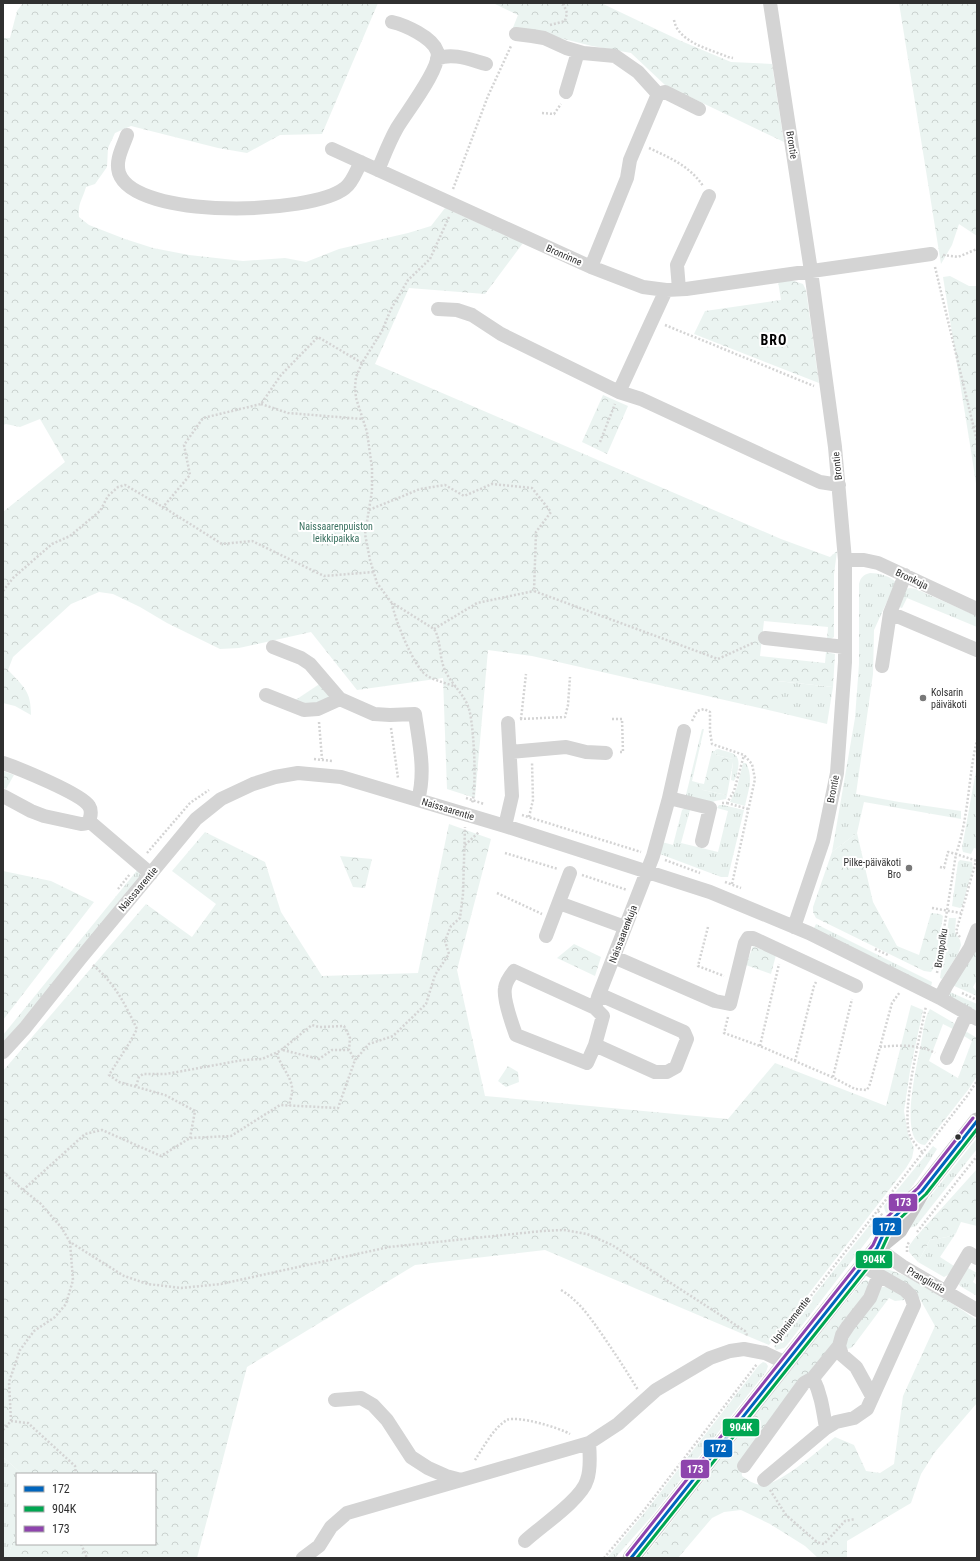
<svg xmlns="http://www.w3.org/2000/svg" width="980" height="1561" viewBox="0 0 980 1561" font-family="'Roboto Condensed',sans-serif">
<defs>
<pattern id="grass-tufts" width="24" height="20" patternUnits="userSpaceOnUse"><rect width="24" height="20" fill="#ebf4f1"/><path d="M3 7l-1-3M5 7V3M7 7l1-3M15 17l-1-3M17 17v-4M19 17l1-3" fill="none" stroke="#cad2cf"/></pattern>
<pattern id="forest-crowns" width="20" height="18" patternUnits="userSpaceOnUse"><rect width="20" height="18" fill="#ebf4f1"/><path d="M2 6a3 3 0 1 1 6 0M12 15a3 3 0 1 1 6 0" fill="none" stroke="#cad2cf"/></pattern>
</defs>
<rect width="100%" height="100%" fill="#fff"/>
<path fill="url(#grass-tufts)" d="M977,450V490L971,451Z
M870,573C878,573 890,576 896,582L874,630L873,674L856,794L899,802L961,811V819L864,802L857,833L832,852L855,718L859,664V584C861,577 863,575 870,573Z
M910,588L916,589L977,616V627L907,598L902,608L899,607L905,589Z
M777,681L833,687L827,724L777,712Z
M702,729H704L692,781L699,783L703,790L727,795L726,799L715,801L709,804L685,799Z
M718,749C731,753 741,752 738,769C737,773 736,778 734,781L731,780L733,762V759L716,755L715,750Z
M743,763H746C754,778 748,791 745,806L730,802L737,787Z
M977,765V849L974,848L971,854L963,852L962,848Z
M719,805H723L744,810L728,877H721L660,854L662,842L673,845L682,810L685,808L690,810L681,843L718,852L728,811L717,808Z
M960,860L972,862L973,868L962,907L960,908L952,906L958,862Z
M139,868L144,873L3,1044V1035Z
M949,918H956L955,932L960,940L961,945L958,954L942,979L940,978Z
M816,924L932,982L931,987L813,930Z
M977,950V980L973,987L977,992V996L952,985Z
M950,992L977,1004V1011L948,997Z
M977,1138V1149L916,1226L909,1228L907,1225Z
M933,1146L937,1149C929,1162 899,1209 887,1214L885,1211L884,1206Z
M879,1216L883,1220L787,1345L784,1348L776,1350L774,1346L876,1217Z
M956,1233L940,1257L954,1266L950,1274L944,1277L918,1262L930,1240L947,1237Z
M968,1268L977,1273L973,1282L977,1285V1296L960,1286L959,1284Z
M763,1362L766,1363L768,1366L766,1372L652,1516L615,1558H607L646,1511L759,1365Z
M3,1457L22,1474H17V1531L7,1558H3Z"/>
<path fill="url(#forest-crowns)" d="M23,3H378L322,134L280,135L247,153L218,148L131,126L115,133L108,148L107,167L95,184L86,187C82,201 78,202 79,217L89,225L125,239L153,248L189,255L243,261L285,258L306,262L339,249L408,233L431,226L445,208L523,243L485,294L409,288L375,364L781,539L830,557L837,551L834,574V637L831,639H827L828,627L764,621L760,656L825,663L826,652L835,654L833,687L778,681L777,712L532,656L488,650L475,798L447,789L443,678L357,690L311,632L239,648L220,649L167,623L140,607L113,594L99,592L71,604L13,657L8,670C24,687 31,691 31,715L15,706L3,703V512L65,462L40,419L20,427L6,424L3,425V38H10L17,11Z
M493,3H601L681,41L731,62L772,64L784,142L665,85L631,53L592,46L556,37L512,30L518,15Z
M899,3H977V236L959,224L952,245L941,264Z
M950,276L969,286H977V450L971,451L943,277Z
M783,280L794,281L803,284L806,290L819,383L694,334L705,311L781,300L778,281Z
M603,395L628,406L607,454L582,442Z
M321,683L334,699L317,706L294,701Z
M712,751H715L716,755L733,759V762L727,795L703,790L700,787L699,783L704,784Z
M3,771L14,775L6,789L3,788Z
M449,824L491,839L457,970L485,1096L728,1119L775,1063L886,1106L911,1005L923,1010L910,1071L904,1111L908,1134L914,1148L912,1158L906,1168L769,1345L545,1250L415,1265L247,1367L197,1558H7L17,1531V1544H155V1474H22L3,1457V1071L146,904L192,937L216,904L172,871L205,832L265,862L281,912L322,976L418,973Z
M857,833L873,902L897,946L919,955L931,913L940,914L943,916L935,966L931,972L924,971L816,918L813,912V907L832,852Z
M340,856L372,859L365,888L353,887Z
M3,871L51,881L94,902L3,1020Z
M574,944L601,957L595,976L557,958Z
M753,946L776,955L771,974L746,965Z
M930,1009L954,1023L955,1025L953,1029L943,1024L929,1061L958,1078L972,1041L964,1036L965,1033L967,1032L977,1038V1076L968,1090L925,1145C897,1144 918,1060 921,1044C923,1034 924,1018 930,1009Z
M508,1066L518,1072L519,1082L506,1087L498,1081Z
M977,1169V1226L961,1222L956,1233L947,1237L930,1240L918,1262L909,1252V1246L914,1239Z
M880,1268C903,1269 956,1306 977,1320V1403L935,1452L921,1474L911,1503L847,1541V1558H818L805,1546L770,1524L741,1510L724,1512L712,1518L678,1558H643L798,1361L862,1282L866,1280L870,1282L871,1285L830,1352L741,1465L742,1476C748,1480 753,1484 761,1485C779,1486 820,1449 835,1437L854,1445L866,1471L880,1473L894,1464L903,1396L935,1326L920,1299L908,1288Z
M890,1286L903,1295L904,1300L895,1301L889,1298L854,1345L851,1348L847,1349L845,1345V1339L882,1287Z"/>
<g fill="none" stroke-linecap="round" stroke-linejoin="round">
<path stroke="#d4d4d4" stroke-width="2.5" stroke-dasharray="2 2" stroke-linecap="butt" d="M674,20C678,42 709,49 728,57L733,58
M550,25L565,21L567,13L563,3
M542,113L554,114L561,104
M649,148C670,158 690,166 703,186
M453,189L488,96L511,46
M449,217L430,259L408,280L391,309L382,331L362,363L356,377L355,387L356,398L367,432L372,468V491L365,534L370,560L377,583L391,602L434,629C441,640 439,653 443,665C447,680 462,691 468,706C474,720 477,788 472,803
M943,255L958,257L977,249
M935,267L977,441
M665,325L814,386
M362,363L318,337L281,375L261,404L203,418L184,445L190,475L163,507L222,544L252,541L324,576L374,572
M261,404L288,413L363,419
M600,442L615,404
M369,510L420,489L445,485L464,496L492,484L532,488L551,512L536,532L534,591L718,659L753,643
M3,591L13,578L52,544L70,536L100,511L108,496L118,487L125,485L163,507
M392,603C394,618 414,667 426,675C435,681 446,683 456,687
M434,629L477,603L534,591
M520,719L565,717L568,705L570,677
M521,719L526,674
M612,719H622L623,752H619
M692,721L697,711L704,709L710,712V731L712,744L744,755L752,764L755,779L732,884
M319,722L322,759
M391,728L398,778
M314,759L332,761
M466,798L484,804
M722,803H727L734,791L744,755
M727,803L748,809
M522,815L641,852
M529,817L533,800L532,762
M465,845L479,832
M147,853L190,803L209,790
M505,853L558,869
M665,860L700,873
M940,867L944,868L948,852L956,854L977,861
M582,875L627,890
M725,882L741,888
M118,889L130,874
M497,893L542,914
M932,908L961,913
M708,927L698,966L724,976
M960,937L956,932L976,861
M875,949L888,955
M93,965C115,984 124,1002 137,1029L130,1042L109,1075L119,1082L165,1095L195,1111L190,1138
M937,973L956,854C969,817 968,777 977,740
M962,993L977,1000
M728,1017L724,1033L760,1046L832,1077L855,1089L867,1090L870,1084L892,1003L900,992
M760,1046L779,964
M880,1047C898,1045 919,1044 935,1053
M283,1050L319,1059L332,1050H349
M277,1053C280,1066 290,1074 292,1087C293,1093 290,1100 289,1106
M795,1061L814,986L816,982
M833,1077L852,999
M136,1086L139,1077L143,1074H166L243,1060L262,1059L280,1051L312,1025L319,1027L344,1026L350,1038L349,1050L355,1060
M922,1152C919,1148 914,1143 911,1138C899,1116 921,1033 926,1006
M3,1172L23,1190L40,1203L61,1227L70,1242L124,1276L148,1284L181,1288L221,1284L389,1247L542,1231L564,1230L587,1234L612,1245L745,1331L747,1335
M23,1190L85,1134L102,1130L161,1156L190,1138L231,1136L280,1105L338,1108L355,1060L369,1044L393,1036L426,1004L435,975L449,954L445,941L451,926L460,918L463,894L465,827
M878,1211L887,1220
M917,1232L977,1156
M907,1252V1246L909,1242
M561,1290C579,1301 589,1316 601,1333C614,1352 626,1370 638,1390
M774,1343L967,1096L977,1081
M11,1421L28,1423L75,1466L76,1474
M3,1430L11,1421L9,1382L20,1350L34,1331L55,1317L66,1304L73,1280L70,1242
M475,1460C483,1448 494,1427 507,1420C517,1415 560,1428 570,1434
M770,1490L786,1515L817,1542L824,1544L845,1521L855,1519
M81,1544L87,1558
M604,1558L645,1509L757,1364"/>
<path stroke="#d4d4d4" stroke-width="14" d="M770,3L811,271L835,447L845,560V662L837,773L823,841L794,927
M516,34L532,36L544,38L566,48L583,53L615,56L638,72L658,94L630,160L627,178L591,267
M437,59C452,52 471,60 486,64
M566,92L578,52
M658,94L665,92L699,109
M127,135C123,147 115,160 119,173C135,220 311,215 345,188C353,182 356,171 361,162
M332,149L591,267L643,287L666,290L686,289L931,254
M378,170C384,156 389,142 397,128C405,114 443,66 437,51C432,37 405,25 392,22
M679,289L677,265L709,196
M438,309L457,310L472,315L501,334L619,392L641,399L820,482L839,485
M619,392L666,290
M845,560H864L878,563L977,609
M890,613L977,650
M765,638L845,647
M273,647L301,658L310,664L340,699L374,714L390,715L415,714C419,743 426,771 418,800
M882,666L890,613L905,575
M266,695L304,710L318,709L340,699
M510,752L566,747L586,752L606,753
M3,763C18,768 82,794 89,806C91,809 91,814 90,818C89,823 86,824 81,824L44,816L31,811L3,796
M669,798L710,808L702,841
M89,821L151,874
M505,826L512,796L508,723
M559,903L625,927
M546,936L570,873
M614,957L715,1001L730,1004L745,943L748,938H753L856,986
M598,997H605L684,1032L687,1039L676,1067L667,1072H655L595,1045L587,1063L516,1035C512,1024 503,998 505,988C506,981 510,976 514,971L595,1008L598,997L653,856L669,798L684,731
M940,998L946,986L970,948L977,930
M595,1045L603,1016L595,1008
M3,1052L25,1028L80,959L196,819L221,799L253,784L275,777L298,773L341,777L505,826L710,892L809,933L940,998L977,1019
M947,1058L967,1013
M877,1248L902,1266L977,1310
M946,1292L969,1253L977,1258
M813,1378C821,1394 823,1410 826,1428
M872,1396L856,1367L842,1355L839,1346L842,1335L848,1326L870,1298L879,1275
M335,1400L361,1398L373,1405L387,1420L411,1457L428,1468L446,1476L461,1480
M744,1466L804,1383L813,1378L839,1346
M764,1480L826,1428L836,1422L854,1418L867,1409L914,1305L911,1296L905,1290L863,1266
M525,1541C540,1527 582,1499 587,1480C591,1469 590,1455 589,1443
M303,1558L319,1546L331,1527L347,1513L589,1443L618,1424L656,1390L710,1358L730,1351L744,1349L765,1353L786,1363"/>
<path stroke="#c8c8c8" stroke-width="17" d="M914,1198L922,1191L977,1121
M631,1558L877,1248L899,1230L922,1191"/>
<g stroke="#fff" stroke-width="6">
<path id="bus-1" d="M631,1558L877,1248L889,1222L922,1191L977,1121"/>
</g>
<g stroke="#fff" stroke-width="6">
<path id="bus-2" d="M637,1558L881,1251L893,1225L926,1194L977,1129"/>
</g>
<g stroke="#fff" stroke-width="6">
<path id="bus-3" d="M627,1555L873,1245L885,1219L918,1188L973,1118"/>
</g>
<use href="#bus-1" stroke="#0065bd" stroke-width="3"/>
<use href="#bus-2" stroke="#00a651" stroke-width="3"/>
<use href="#bus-3" stroke="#8e44ad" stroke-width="3"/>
</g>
<g fill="#787878" stroke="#fff" stroke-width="1.5">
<circle cx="923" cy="698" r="4"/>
<circle cx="909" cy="868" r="4"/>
</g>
<circle fill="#303030" stroke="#fff" stroke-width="1.5" cx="958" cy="1137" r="3.5"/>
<g text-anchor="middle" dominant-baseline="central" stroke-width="4" stroke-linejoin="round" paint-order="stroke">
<g font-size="10" fill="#303030" stroke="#fff">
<text transform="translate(792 145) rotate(81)">Brontie</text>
<text transform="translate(564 255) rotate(24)">Bronrinne</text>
<text transform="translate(837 466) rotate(-96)">Brontie</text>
<text transform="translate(912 579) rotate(25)">Bronkuja</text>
<text transform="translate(833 789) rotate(-79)">Brontie</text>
<text transform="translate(448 809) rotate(17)">Naissaarentie</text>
<text transform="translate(138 889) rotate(-50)">Naissaarentie</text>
<text transform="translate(623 934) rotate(-69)">Naissaarenkuja</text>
<text transform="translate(941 948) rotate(-81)">Bronpolku</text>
<text transform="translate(926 1280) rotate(30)">Pranglintie</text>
<text transform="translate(791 1320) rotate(-52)">Upinniementie</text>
</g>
<g font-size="10" fill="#39705f" stroke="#fff">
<text x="336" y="526">Naissaarenpuiston<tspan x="336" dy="12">leikkipaikka</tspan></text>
</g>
<g font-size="10" fill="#303030" stroke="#fff" text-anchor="start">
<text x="931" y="692">Kolsarin<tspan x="931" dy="12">päiväkoti</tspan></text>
<text x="901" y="862" text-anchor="end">Pilke-päiväkoti<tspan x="901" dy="12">Bro</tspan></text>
</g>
<g font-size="14" font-weight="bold" letter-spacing="1" fill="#000" stroke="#fff">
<text x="774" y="340">BRO</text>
</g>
</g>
<g stroke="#fff" stroke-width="1.5">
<rect x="888" y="1193" width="30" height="19" rx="4" fill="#8e44ad"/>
<rect x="872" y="1217" width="30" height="19" rx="4" fill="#0065bd"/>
<rect x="855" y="1250" width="38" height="19" rx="4" fill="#00a651"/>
<rect x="722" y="1418" width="38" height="19" rx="4" fill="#00a651"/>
<rect x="703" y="1439" width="30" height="19" rx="4" fill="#0065bd"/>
<rect x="680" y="1459" width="30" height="20" rx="4" fill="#8e44ad"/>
</g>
<g font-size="11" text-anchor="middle" font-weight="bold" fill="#fff">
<text x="903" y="1206">173</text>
<text x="887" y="1231">172</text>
<text x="874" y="1263">904K</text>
<text x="741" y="1431">904K</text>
<text x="718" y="1452">172</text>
<text x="695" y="1473">173</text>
</g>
<rect width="980" height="1561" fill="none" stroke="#303030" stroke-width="8"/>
<rect x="16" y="1473" width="140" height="72" fill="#ffffff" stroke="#acacac"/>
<rect x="24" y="1486" width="20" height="6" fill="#0065bd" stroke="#acacac"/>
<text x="52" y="1493" font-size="12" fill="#303030">172</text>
<rect x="24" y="1506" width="20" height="6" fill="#00a651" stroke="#acacac"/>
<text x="52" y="1513" font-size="12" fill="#303030">904K</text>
<rect x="24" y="1526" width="20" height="6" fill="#8e44ad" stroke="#acacac"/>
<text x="52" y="1533" font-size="12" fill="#303030">173</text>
</svg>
